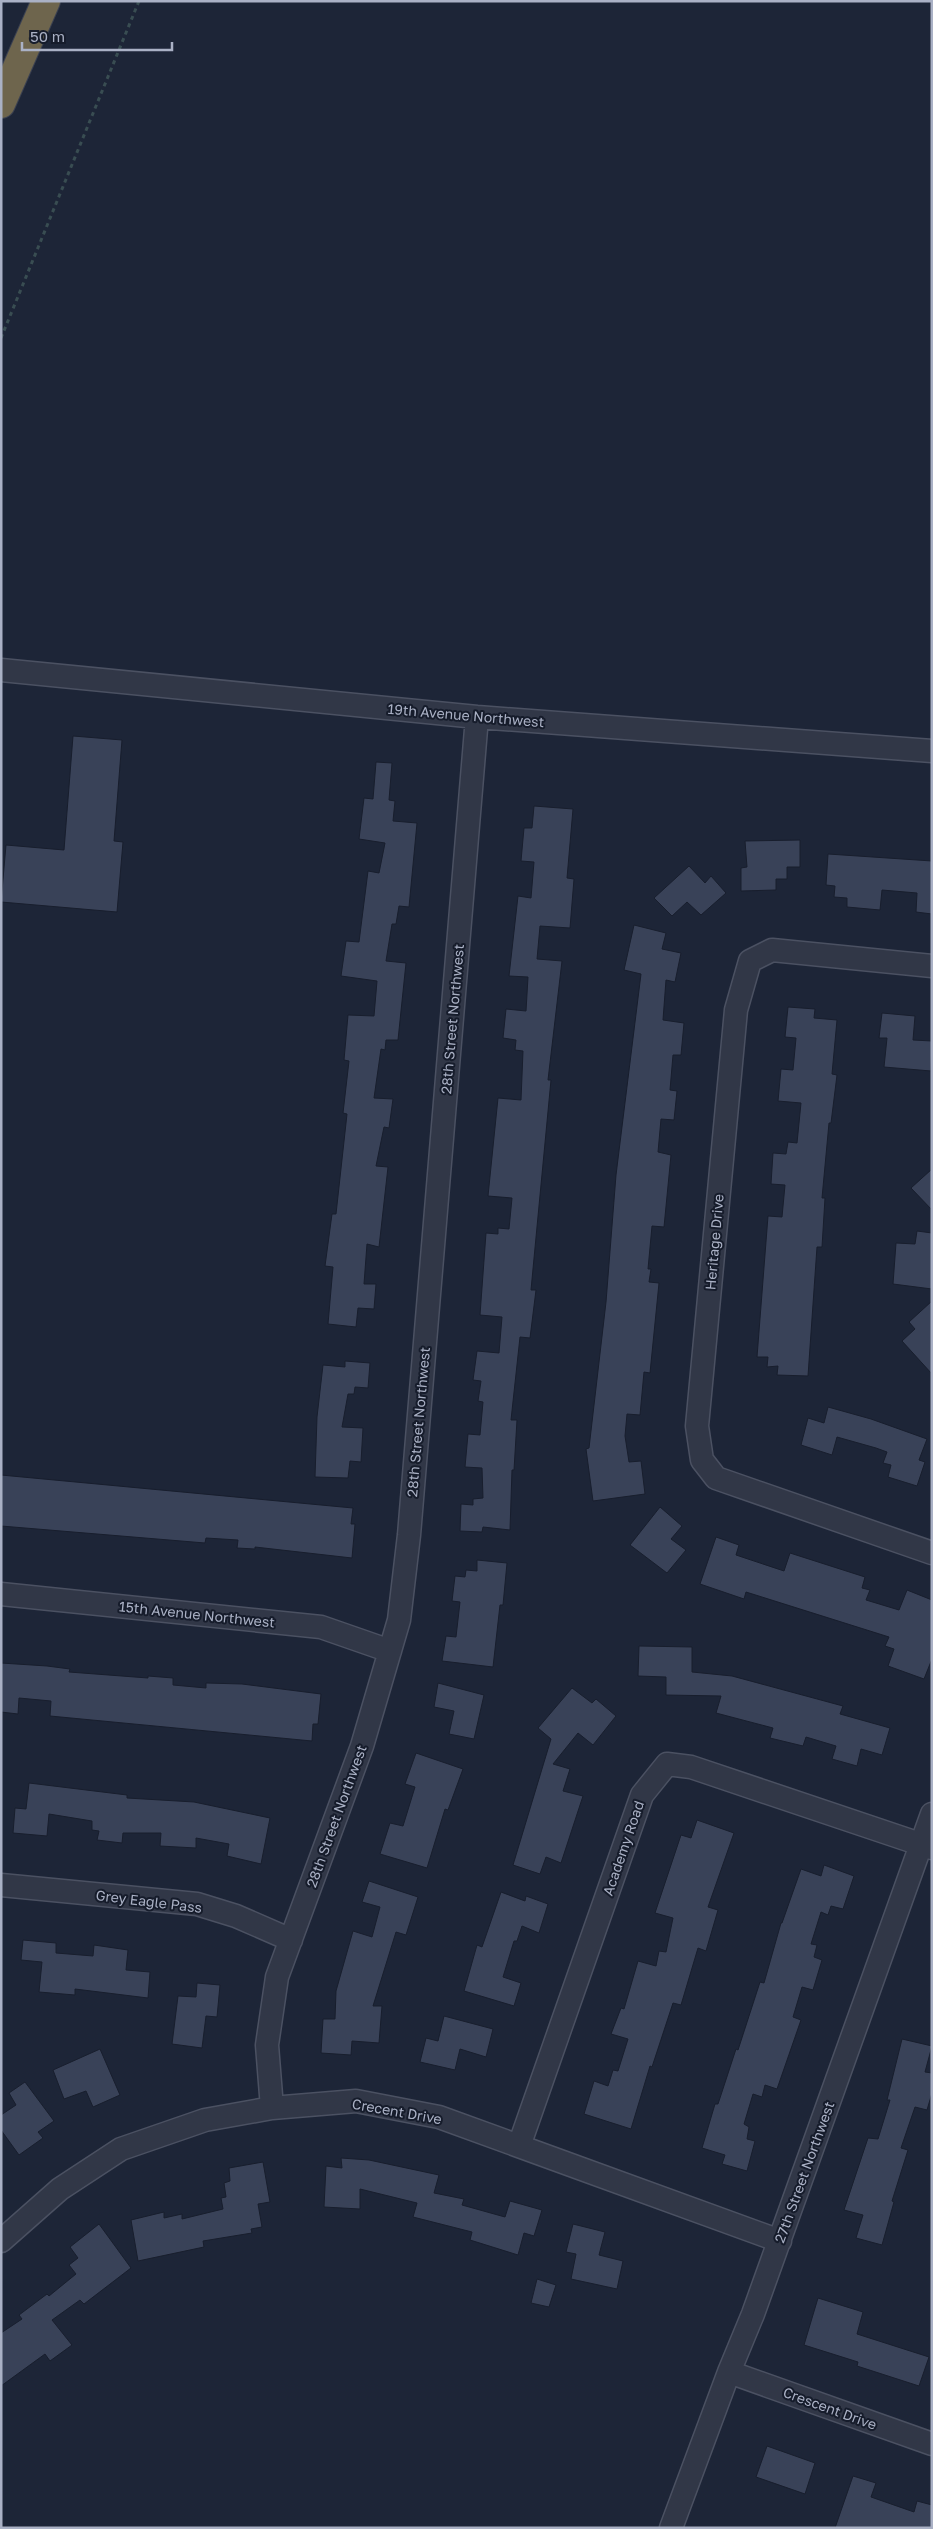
<svg xmlns="http://www.w3.org/2000/svg" width="933" height="2529" viewBox="0 0 933 2529" font-family="'Golos Text',sans-serif">
<rect width="100%" height="100%" fill="#1d2537"/>
<path fill="#394258" stroke="#181e2d" d="M73,736L122,740L114,841L123,842L117,912L1,902L6,845L64,850Z
M376,762L392,763L389,800L395,801L393,821L417,823L409,907L399,906L396,924H392L386,961L406,963L398,1040H386L385,1050L381,1049L374,1098L393,1099L389,1128L384,1127L376,1166L388,1167L379,1247L367,1244L364,1284H376L374,1309L358,1308L356,1327L328,1324L333,1267L325,1266L332,1214H336L347,1114L343,1113L349,1061L344,1060L348,1015L374,1016L377,981L341,976L346,941L359,942L368,871L379,873L385,843L359,839L364,798L373,799Z
M534,806L573,809L567,878L574,879L570,928L540,926L537,959L562,961L548,1080H551L531,1290H536L530,1338L520,1337L511,1420H517L514,1470H512L510,1530L483,1527L482,1532L460,1531L461,1504L473,1505V1499L483,1498L482,1468L465,1467L468,1434L480,1435L483,1402L478,1401L481,1381L473,1380L477,1351L499,1353L502,1317L480,1315L486,1233L498,1234V1228L509,1229L512,1198L488,1196L498,1098L521,1100L523,1051L515,1050L516,1040L503,1038L506,1009L526,1011L528,977L509,976L518,896L531,898L534,862L521,861L524,828H532Z
M800,840V867H787V879H776V890L741,891V868L747,867L745,841Z
M828,854L932,861V914L916,912L917,893L882,890L880,910L847,907V898L834,897L835,886L826,885Z
M689,866L705,883L711,876L726,893L701,915L687,902L672,916L654,898Z
M634,925L666,933L662,949L681,953L675,982L666,980L663,1020L684,1023L681,1055H673L670,1090L677,1091L674,1120L661,1119L658,1152L671,1155L664,1227L652,1226L648,1269H651L649,1282L659,1283L650,1373L644,1372L640,1415L627,1414L625,1436L629,1462L641,1461L645,1494L593,1501L586,1449L589,1448L606,1302L616,1175L641,974L624,970Z
M788,1007L815,1009L814,1018L837,1020L832,1074L837,1075L831,1123H829L822,1198H825L822,1247H817L808,1376L777,1375L778,1366L767,1367L768,1357H757L768,1216L782,1217L785,1185L771,1184L773,1153L786,1154L788,1142L797,1143L801,1103L778,1101L781,1069L793,1070L796,1038L785,1037Z
M882,1013L915,1016L913,1040L932,1041L931,1071L884,1067L887,1038H879Z
M932,1169V1210L911,1188Z
M917,1231L932,1233V1289L893,1284L896,1243L915,1244Z
M932,1301V1374L902,1341L915,1329L909,1322Z
M345,1361L370,1363L368,1388L355,1387L354,1394H348L342,1427L363,1428L361,1462L350,1461L348,1478L315,1477L317,1417L323,1365L345,1367Z
M828,1407L871,1419L927,1439L919,1460L925,1462L917,1486L888,1477L891,1465L883,1463L887,1452L876,1448L837,1437L832,1455L801,1445L808,1418L824,1423Z
M1,1475L353,1508L351,1524H355L352,1558L255,1547V1549L237,1548L238,1540L206,1538L205,1543L1,1526Z
M660,1507L682,1526L671,1539L686,1550L667,1573L630,1545Z
M716,1537L739,1545L736,1555L784,1571L790,1553L865,1577L862,1588L870,1590L866,1600L899,1610L907,1590L932,1600V1659L924,1679L888,1666L894,1649L885,1646L889,1637L746,1592L744,1599L700,1584Z
M477,1560L507,1563L503,1605H500L493,1667L442,1661L446,1636L456,1637L460,1602L452,1601L455,1576L465,1577L466,1570L477,1571Z
M639,1646L692,1647V1672L732,1676L843,1706L840,1714L890,1728L882,1755L861,1749L857,1766L832,1759L836,1746L806,1737L803,1746L770,1738L773,1728L716,1713L721,1696L666,1695V1677L638,1676Z
M1,1663L47,1666L70,1669L69,1672L148,1678V1676L173,1678V1685L206,1688V1683L242,1684L321,1694L318,1724H313L312,1741L50,1716L51,1701L19,1698L18,1714L1,1712Z
M438,1683L484,1695L474,1739L449,1734L454,1711L434,1707Z
M572,1688L592,1703L596,1699L616,1716L593,1745L578,1733L553,1764L570,1769L563,1791L583,1796L561,1863L546,1857L540,1874L513,1865L551,1739L538,1728Z
M416,1753L463,1769L448,1810L445,1809L427,1868L380,1854L390,1823L403,1826L415,1787L405,1784Z
M29,1783L127,1795V1798L194,1802L270,1818L261,1864L227,1856L229,1844L196,1838V1848L160,1846L161,1833H123L122,1843L97,1840L99,1831L92,1830V1821L49,1814L47,1836L13,1833L15,1808L26,1809Z
M697,1820L734,1833L708,1907L718,1910L706,1951L698,1948L681,2005L673,2003L652,2067L650,2066L631,2129L584,2114L594,2081L608,2086L613,2070L618,2071L628,2039L611,2034L621,2008L624,2009L638,1961L656,1966L659,1951L666,1952L673,1918L655,1913L681,1835L691,1838Z
M824,1865L854,1876L843,1909L831,1906L828,1915L821,1912L811,1944L817,1945L814,1957L822,1960L813,1990L802,1987L793,2017L801,2020L777,2089L765,2085L762,2097L753,2094L744,2124L749,2127L747,2139L755,2141L747,2171L722,2164L725,2155L702,2148L715,2104H718L736,2049L738,2050L760,1982L764,1983L781,1923H782L801,1869L821,1876Z
M369,1881L418,1897L406,1935L396,1932L373,2006H382L379,2043L352,2041L351,2055L321,2053L323,2019H335L336,1991L353,1931L372,1937L380,1907L362,1902Z
M501,1892L525,1901L526,1896L548,1904L539,1933L522,1926L517,1941H514L503,1977L521,1983L514,2006L464,1991L477,1945L482,1947Z
M23,1940L56,1943V1953L93,1956L94,1945L128,1950L126,1970L150,1972L148,1998L75,1989V1995L39,1992L42,1962L21,1960Z
M197,1983L220,1985L217,2017L206,2016L202,2048L172,2044L178,1996L196,1997Z
M444,2016L493,2029L486,2057L460,2049L455,2070L420,2062L426,2038L438,2041Z
M902,2039L932,2046L925,2072L932,2073V2093L927,2110L915,2107L901,2148L908,2150L892,2201L894,2202L882,2245L856,2238L863,2215L844,2210L868,2138L878,2139L890,2100H887Z
M100,2049L120,2095L93,2107L86,2091L64,2099L53,2070Z
M25,2082L54,2121L38,2132L43,2138L19,2155L1,2130V2115L16,2105L9,2093Z
M341,2158L369,2160L439,2175L434,2193L464,2199L462,2205L505,2217L510,2201L542,2210L534,2236L524,2233L518,2255L470,2240L472,2232L413,2217L417,2203L360,2189V2209L324,2207L326,2166L342,2168Z
M263,2162L270,2202L258,2204L262,2227L251,2229L252,2233L203,2241L204,2247L138,2261L131,2220L164,2212V2218L182,2214V2219L223,2209L221,2198L226,2197L224,2183L230,2181L229,2168Z
M99,2224L131,2268L84,2304L80,2300L52,2320L72,2345L50,2361L45,2354L1,2386V2333L22,2319L19,2315L47,2294L49,2296L76,2274L69,2265L78,2258L70,2247Z
M573,2224L605,2232L599,2255L623,2261L617,2289L571,2279L576,2254L566,2252Z
M537,2279L556,2285L549,2307L531,2303Z
M818,2298L863,2312L857,2334L929,2357L919,2386L857,2366L858,2362L804,2345Z
M767,2446L815,2463L805,2494L756,2477Z
M853,2476L876,2483L871,2497L914,2512L917,2501L932,2505V2528H835Z"/>
<g fill="none" stroke-linecap="round" stroke-linejoin="round">
<g stroke="#4b5162" stroke-width="25">
<path id="minor" d="M1,670L477,717L932,751
M932,966L772,950L750,961L736,1010L697,1426L702,1460L716,1478L932,1553
M1,1594L321,1627L390,1651
M1,1885L197,1904L236,1916L291,1940
M272,2108L267,2045L277,1977L362,1746L399,1620L409,1535L477,717
M519,2146L642,1795L667,1764L691,1767L932,1848
M1,2241L60,2189L121,2149L205,2120L272,2108L356,2101L439,2117L780,2241
M729,2372L932,2444
M671,2528L729,2372L753,2314L932,1814"/>
</g>
<g stroke="#3b4151" stroke-width="30">
<path id="highway" d="M1,104L46,1"/>
</g>
<path stroke="#394d52" stroke-width="3" stroke-dasharray="4 4" stroke-linecap="butt" d="M1,338L139,1"/>
<use href="#minor" stroke="#313747" stroke-width="22"/>
<use href="#highway" stroke="#6e654d" stroke-width="28"/>
</g>
<g text-anchor="middle" dominant-baseline="central" stroke-width="4" stroke-linejoin="round" paint-order="stroke">
<g font-size="14" fill="#aab1c5" stroke="#161c2b">
<text transform="translate(466 715) rotate(5)">19th Avenue Northwest</text>
<text transform="translate(452 1019) rotate(-85)">28th Street Northwest</text>
<text transform="translate(714 1242) rotate(-85)">Heritage Drive</text>
<text transform="translate(418 1422) rotate(-85)">28th Street Northwest</text>
<text transform="translate(197 1614) rotate(6)">15th Avenue Northwest</text>
<text transform="translate(336 1816) rotate(-70)">28th Street Northwest</text>
<text transform="translate(623 1848) rotate(-71)">Academy Road</text>
<text transform="translate(149 1901) rotate(7)">Grey Eagle Pass</text>
<text transform="translate(397 2111) rotate(10)">Crecent Drive</text>
<text transform="translate(804 2172) rotate(-70)">27th Street Northwest</text>
<text transform="translate(830 2408) rotate(20)">Crescent Drive</text>
</g>
</g>
<rect width="933" height="2529" fill="none" stroke="#aab1c5" stroke-width="5"/>
<path d="M22 42v8h150v-8" fill="none" stroke="#aab1c5" stroke-width="2.5"/>
<text x="30" y="42" font-size="15" fill="#aab1c5" stroke="#161c2b" stroke-width="4" paint-order="stroke">50 m</text>
</svg>
